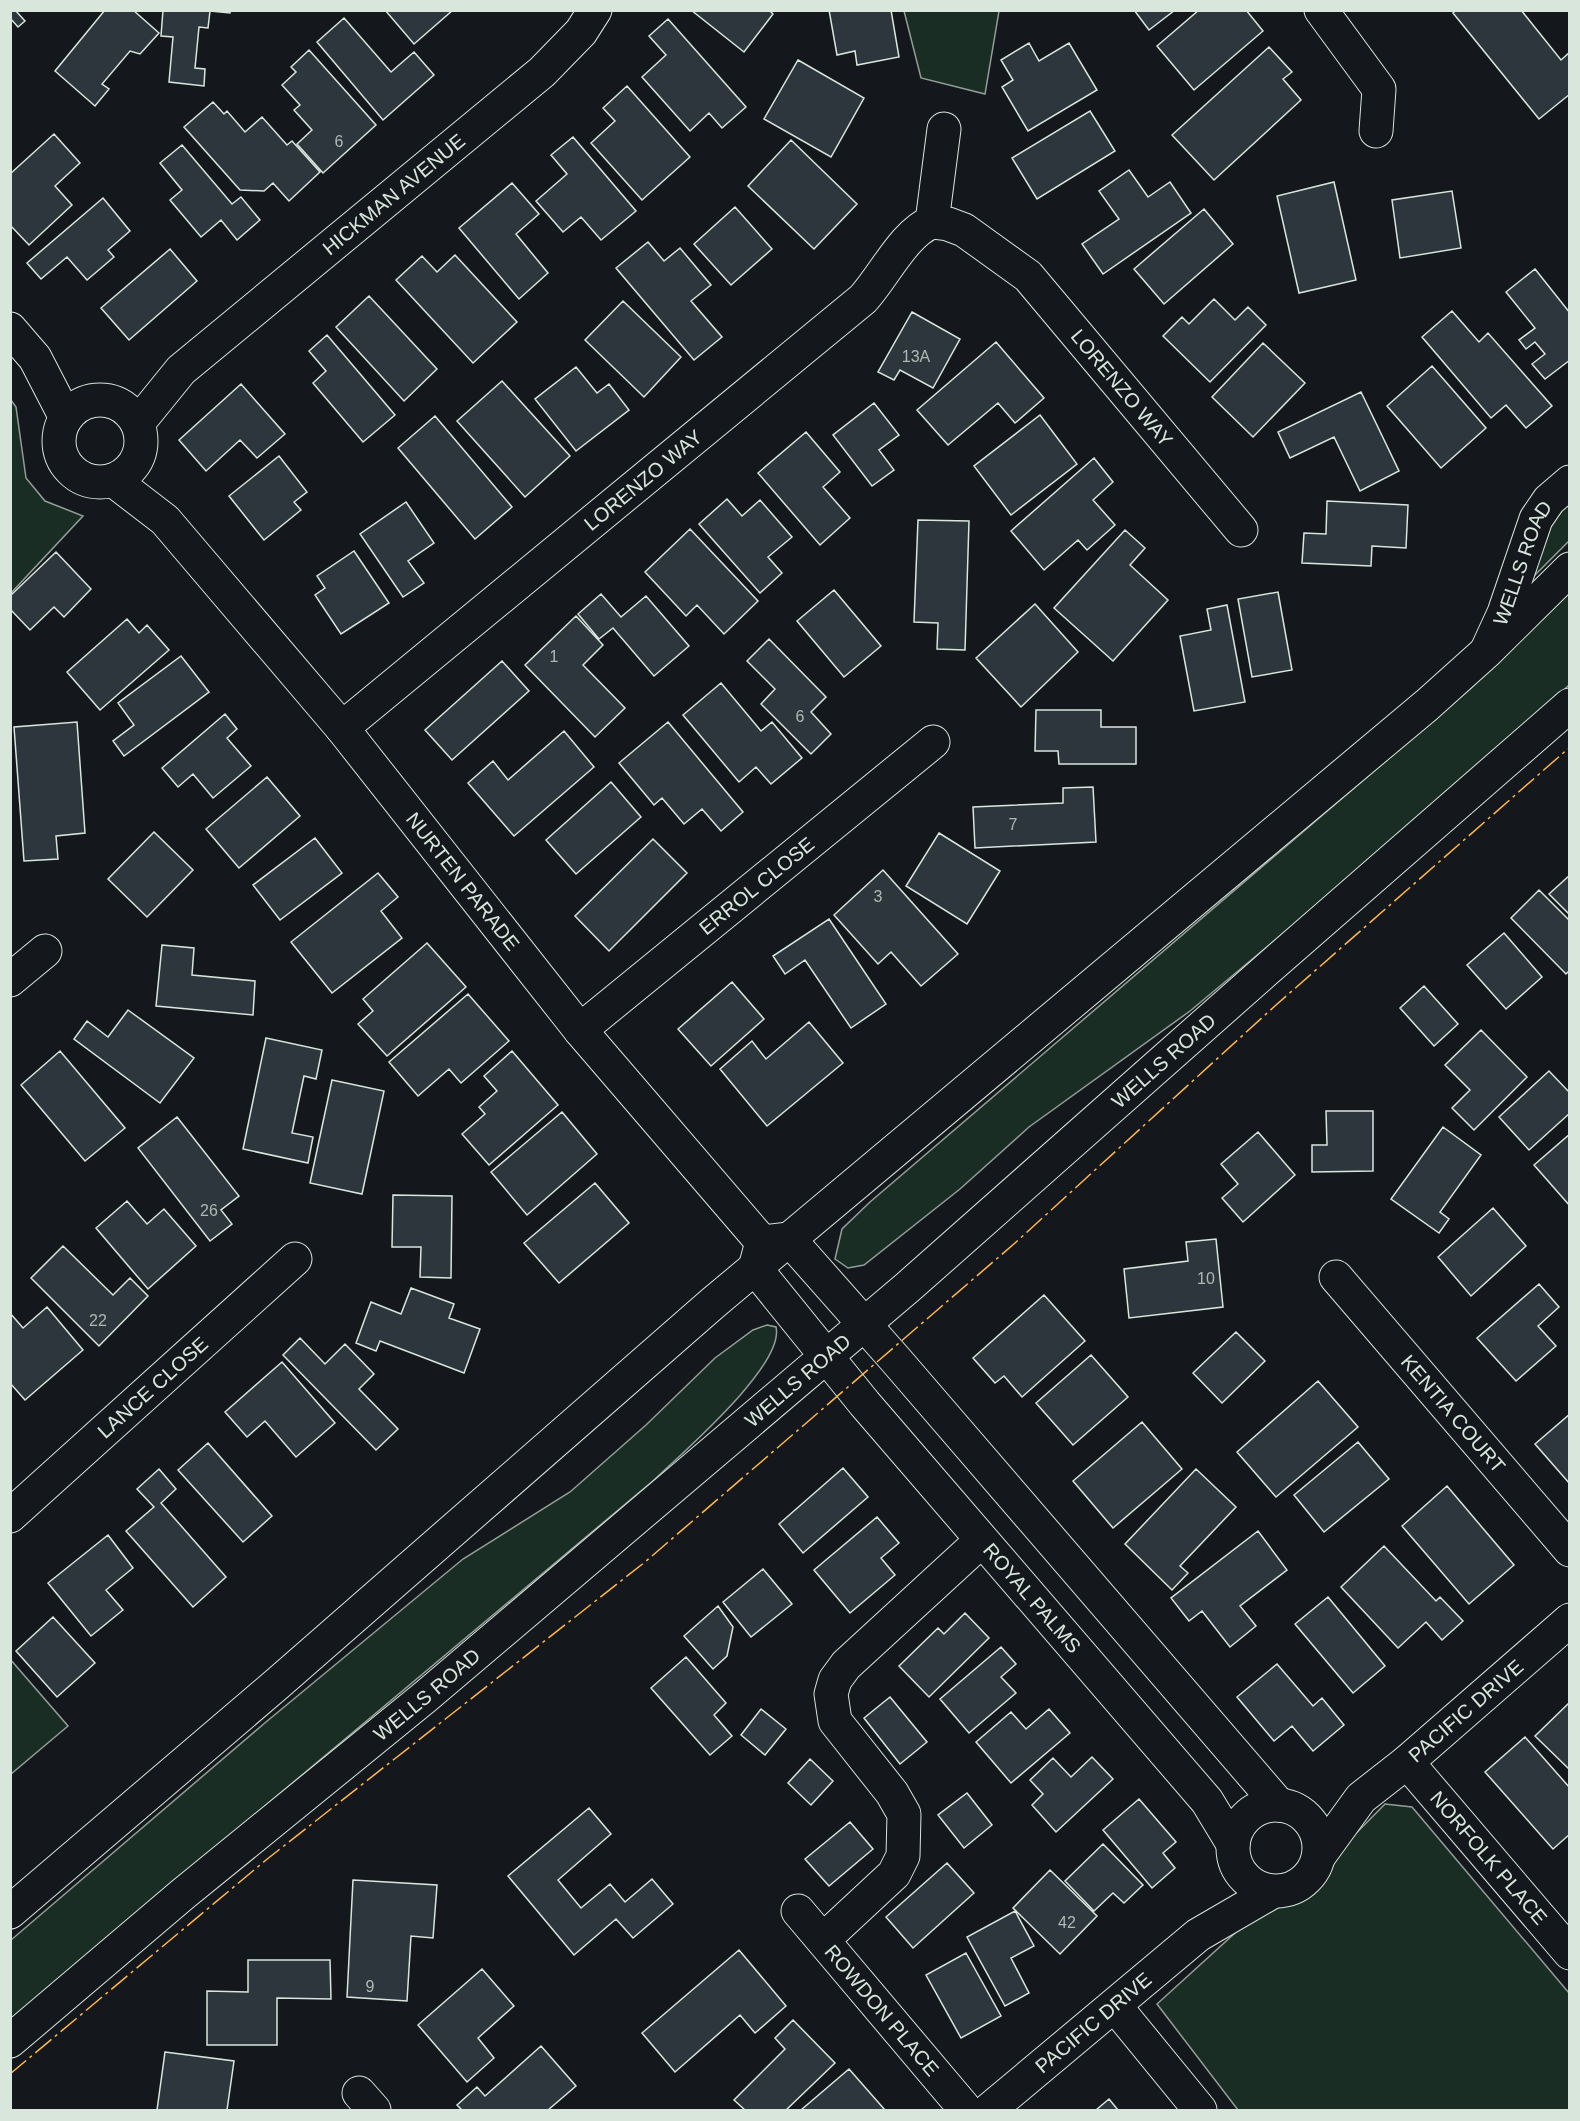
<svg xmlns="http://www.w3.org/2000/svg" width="1580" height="2121" viewBox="0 0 1580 2121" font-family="Helvetica,sans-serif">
<rect width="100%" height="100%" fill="#14181c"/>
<path fill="#1a2d24" stroke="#939e99" stroke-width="1.5" d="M904,11H999L985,94L921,78Z
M11,400L16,407L26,478L45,501L83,516L11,593Z
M1569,501V541L1527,583L1547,524Z
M1569,592V685L1485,765L1190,1011L1029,1127L960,1189L864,1265L848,1268L835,1259L842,1229L870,1202L1471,688Z
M767,1325L776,1327C785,1365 682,1453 654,1480L11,2019V1940L266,1722L463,1559L570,1492L646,1425L715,1358L753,1330Z
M10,1659L68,1726L11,1774H10Z
M1385,1804L1412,1807L1569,1993V2110H1238L1157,2004L1267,1904L1304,1886Z"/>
<path fill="#2c363c" stroke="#d8e6dc" stroke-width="1.5" d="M10,10H15L25,21L18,27L10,18Z
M105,10H133L159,33L140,54L130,51L102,84L109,89L95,106L55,71Z
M163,10H230V13L210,11L208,28L199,27L195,68L205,69L204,86L169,82L173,37L161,36Z
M385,10H453L414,44Z
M691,10H769L773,14L744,52Z
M829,10H891L899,57L857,65L855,51L837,55Z
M1134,10H1175L1149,30Z
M1199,10H1246L1263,31L1194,90L1157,46Z
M1456,10H1521L1561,60L1570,52V94L1539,119L1453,13Z
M344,18L391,72L414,52L434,75L383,120L317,42Z
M668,19L746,107L722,128L709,113L690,131L642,77L666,55L649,36Z
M1029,43L1039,61L1069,43L1097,90L1028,131L1002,87L1013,80L1001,60Z
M1269,47L1292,72L1283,79L1301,100L1214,180L1172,135Z
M309,50L376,125L323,173L297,144L312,130L294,110L300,105L282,85L296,72L291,67Z
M798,60L864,98L831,157L764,119Z
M627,86L690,157L642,200L591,143L615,121L603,108Z
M213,102L224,114L227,111L245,132L262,117L287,145L292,141L320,172L289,201L273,183L264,191L240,190L184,127Z
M1090,111L1115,151L1037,199L1012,158Z
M54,134L80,163L55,186L72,205L29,245L10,225V174Z
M573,137L636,211L601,240L581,217L563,232L536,201L567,174L551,155Z
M791,140L857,204L814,249L748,186Z
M182,145L232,204L241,197L260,220L237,240L221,220L201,237L170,200L182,190L160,163Z
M1129,170L1148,197L1170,182L1191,213L1103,274L1082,244L1119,219L1099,191Z
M1334,182L1356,280L1299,293L1277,196Z
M512,183L539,214L516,234L548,273L519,299L459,228Z
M1452,191L1461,248L1400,258L1392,200Z
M103,198L130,231L108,250L114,257L87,280L67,257L41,279L27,263Z
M735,207L772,249L731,285L694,244Z
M1204,209L1233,244L1164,304L1134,269Z
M648,242L664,261L680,248L711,285L691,301L722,337L694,360L616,268Z
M170,249L197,281L129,340L101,308Z
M455,255L517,322L473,363L396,280L422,256L437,272Z
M1535,269L1570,313V360L1545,379L1532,364L1545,354L1535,342L1526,349L1519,340L1535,328L1506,292Z
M369,296L437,369L404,401L336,327Z
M1214,299L1235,320L1248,307L1266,325L1210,382L1163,336L1182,317L1189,324Z
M623,301L681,357L644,397L585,340Z
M1452,311L1479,342L1488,333L1552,406L1526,428L1506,405L1491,418L1422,337Z
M912,312L960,339L933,388L900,370L894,380L878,372Z
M327,335L395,415L363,442L313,383L326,371L309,351Z
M996,342L1044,398L1015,423L998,403L948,445L917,410Z
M1263,343L1305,383L1253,437L1212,397Z
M1432,366L1486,428L1441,468L1387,406Z
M576,367L597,393L609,384L629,410L576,451L535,399Z
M502,381L570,456L525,497L457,421Z
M241,384L285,434L257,458L240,440L206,471L179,440Z
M1361,392L1399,471L1360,491L1334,437L1290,458L1278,432Z
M874,403L899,435L879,450L894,470L872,486L833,435Z
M1040,415L1077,464L1011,515L974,466Z
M435,416L512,507L475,539L398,448Z
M806,432L840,472L823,487L850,518L820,545L758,473Z
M279,456L307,492L294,502L301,510L264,540L229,496Z
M1094,458L1113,482L1093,500L1115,525L1087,550L1078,540L1044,570L1011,531Z
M727,499L742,516L760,500L792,537L768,557L782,573L760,593L699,524Z
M1327,501L1408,505L1406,548L1372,546L1371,566L1302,563L1304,533L1326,534Z
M406,502L434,543L408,561L424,583L403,597L360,534Z
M918,520L969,521L965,650L937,649L938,623L914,622Z
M690,529L758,601L724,634L697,605L686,616L645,572Z
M1125,530L1145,548L1130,565L1168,600L1113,661L1054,608Z
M354,551L389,603L341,634L315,595L325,588L317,576Z
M56,552L91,589L64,617L54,607L30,630L10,609V596Z
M834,590L881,646L844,677L797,621Z
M1278,592L1292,670L1252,677L1238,599Z
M601,594L621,617L646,596L689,646L654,676L613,628L599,639L578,614Z
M1035,604L1078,652L1021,707L976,658Z
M1227,605L1245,702L1194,711L1180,636L1211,630L1207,609Z
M576,616L603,645L583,665L625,708L595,737L525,665Z
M127,619L139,633L147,625L169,650L100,710L67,672Z
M769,639L826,697L811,712L831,734L811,754L761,704L775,689L747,661Z
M181,656L209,692L124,756L113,741L134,725L118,703Z
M502,661L529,691L452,760L425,730Z
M721,683L761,731L772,722L802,758L771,784L756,767L739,782L683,715Z
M1036,710H1101V727H1136V764H1059L1058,751H1035Z
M225,714L237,729L227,738L251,766L213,798L193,774L178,787L162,768Z
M77,722L85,833L56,836L58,859L24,861L14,727Z
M668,722L743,812L721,831L702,809L684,824L662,798L654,805L619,763Z
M564,731L594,767L514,836L468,783L493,761L508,780Z
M267,777L300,816L239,868L206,829Z
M611,782L641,817L576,874L546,840Z
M1093,787L1096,842L975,848L973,807L1063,803V788Z
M154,832L193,870L147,917L108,879Z
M939,833L1000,871L967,924L906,886Z
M315,838L342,873L280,920L253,885Z
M653,839L687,873L609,951L575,916Z
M883,870L958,954L921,986L891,952L878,964L834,915Z
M378,873L398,897L381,911L402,938L332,993L291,942Z
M1570,875V915L1549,894Z
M1539,890L1570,921V970L1566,974L1511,918Z
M829,919L886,1004L851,1028L805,960L785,974L773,956Z
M1504,933L1542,977L1506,1009L1467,965Z
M427,943L466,987L387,1056L358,1024L373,1011L363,999Z
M162,945L194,948L192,975L255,981L253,1015L156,1006Z
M732,982L764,1019L711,1066L678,1029Z
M1424,986L1458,1024L1434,1046L1400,1008Z
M468,994L509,1041L461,1083L449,1069L418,1096L389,1062Z
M128,1010L194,1058L160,1103L74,1039L87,1021L108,1037Z
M809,1022L843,1063L767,1126L720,1069L752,1041L766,1059Z
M1481,1030L1527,1077L1474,1130L1452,1108L1470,1090L1445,1065Z
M266,1038L322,1050L316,1079L304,1076L292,1133L313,1137L308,1163L243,1149Z
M60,1051L125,1128L85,1161L21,1085Z
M512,1051L558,1105L489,1165L462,1134L485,1114L479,1107L497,1091L484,1076Z
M1549,1071L1570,1093V1113L1529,1150L1499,1117Z
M332,1080L384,1091L362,1194L310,1183Z
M1326,1111H1373V1171L1312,1172V1145H1327Z
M562,1112L597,1154L527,1215L491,1172Z
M177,1117L239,1196L221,1210L232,1224L210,1241L138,1148Z
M1443,1127L1481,1155L1440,1212L1449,1219L1439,1233L1391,1199Z
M1258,1132L1295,1175L1243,1222L1222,1198L1238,1184L1221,1164Z
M1570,1134V1206L1534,1165Z
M595,1183L629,1223L559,1283L524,1243Z
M393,1195L452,1196L451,1278L420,1277L421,1247H392Z
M127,1201L147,1224L164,1209L196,1246L148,1289L96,1228Z
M1493,1208L1526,1246L1471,1296L1438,1257Z
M1216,1239L1223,1307L1129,1318L1124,1269L1188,1261L1186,1242Z
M63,1246L113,1295L130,1278L148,1296L99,1346L31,1278Z
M1539,1284L1559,1307L1538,1326L1556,1346L1516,1381L1477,1338Z
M411,1288L454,1304L449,1318L480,1329L464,1373L380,1341L376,1351L356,1343L371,1302L401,1314Z
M1044,1295L1085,1341L1022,1397L1004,1376L995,1383L973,1358Z
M47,1307L83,1350L25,1400L10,1383V1313L23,1328Z
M1236,1332L1265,1361L1222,1403L1193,1373Z
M300,1338L325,1364L345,1344L374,1374L359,1389L398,1429L376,1450L283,1355Z
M1091,1355L1128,1397L1073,1445L1036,1403Z
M282,1362L335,1423L296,1457L265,1421L247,1437L225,1412Z
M1318,1381L1358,1427L1276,1497L1237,1452Z
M1570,1414V1484L1535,1444Z
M1142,1422L1182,1469L1113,1528L1073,1481Z
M1358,1442L1389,1479L1324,1532L1294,1495Z
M208,1443L272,1516L243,1542L178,1470Z
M843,1468L868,1497L803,1553L779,1524Z
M159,1469L176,1489L161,1503L226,1577L193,1607L126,1531L154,1507L137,1489Z
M1196,1469L1236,1507L1180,1566L1188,1573L1172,1590L1125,1544Z
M1447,1486L1514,1565L1469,1604L1402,1526Z
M877,1517L899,1543L881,1558L895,1575L850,1613L814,1570Z
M1258,1531L1287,1570L1240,1606L1256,1626L1230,1647L1202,1611L1189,1621L1171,1598Z
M108,1535L133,1568L106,1590L123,1610L91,1636L48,1583Z
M1384,1546L1436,1601L1440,1597L1463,1621L1442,1640L1426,1622L1398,1648L1341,1587Z
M763,1569L792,1604L751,1637L723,1602Z
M1328,1597L1385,1666L1353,1693L1295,1624Z
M718,1606L733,1627L727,1656L713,1669L684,1636Z
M965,1613L989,1638L929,1697L899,1666L938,1628L944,1634Z
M53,1617L95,1663L57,1697L16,1651Z
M1001,1647L1016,1664L1001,1677L1016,1693L969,1733L940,1699Z
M686,1657L726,1703L714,1715L732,1736L710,1755L651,1688Z
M1277,1664L1313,1706L1322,1698L1344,1725L1313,1751L1292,1726L1274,1741L1237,1697Z
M890,1697L927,1742L900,1764L864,1718Z
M1570,1702V1770L1535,1736Z
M761,1709L786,1729L765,1755L741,1735Z
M1049,1709L1070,1733L1011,1783L976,1742L1011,1712L1026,1729Z
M1525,1737L1570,1788V1834L1553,1849L1485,1772Z
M1092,1757L1113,1779L1056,1832L1032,1805L1043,1794L1030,1780L1053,1758L1071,1777Z
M810,1759L833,1781L811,1805L788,1783Z
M967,1793L992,1825L964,1848L938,1815Z
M1139,1799L1176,1842L1163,1853L1175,1868L1152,1888L1103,1830Z
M589,1808L611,1834L558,1880L581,1908L610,1884L625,1902L652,1879L673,1904L633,1938L616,1919L574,1955L508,1876Z
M850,1822L873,1849L829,1886L805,1859Z
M1103,1844L1143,1885L1124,1903L1113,1893L1094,1911L1065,1881Z
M947,1863L974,1893L913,1948L886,1917Z
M1050,1870L1097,1916L1060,1954L1013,1908Z
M353,1880L437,1885L433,1938L411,1936L407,2001L347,1997Z
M1015,1911L1034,1946L1011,1958L1029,1993L1005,2006L967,1937Z
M739,1950L786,2006L755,2033L740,2015L675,2072L642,2033Z
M966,1953L1001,2016L961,2038L926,1975Z
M248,1960H330L331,1999L277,1998V2045H207V1991L248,1992Z
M482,1969L514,2006L478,2038L494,2058L467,2082L418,2025Z
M793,2020L835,2063L786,2110H745L734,2100L785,2049L775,2038Z
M541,2046L576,2086L548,2110H462L457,2105L477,2087L485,2096Z
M165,2052L234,2061L227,2110H157Z
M849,2069L885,2110H801Z
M1109,2099L1118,2110H1096Z"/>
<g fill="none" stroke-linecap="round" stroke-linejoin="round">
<g stroke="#d8e6dc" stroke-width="35">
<g id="minor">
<path d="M1321,10L1379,89L1376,131"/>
<path id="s1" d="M932,222L948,224L964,230L1028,276L1241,530"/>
<path d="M10,329L35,358L66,418"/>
<circle cx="100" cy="441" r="41"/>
<path id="s2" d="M138,423L181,370L542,72L581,32L595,10"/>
<path id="s3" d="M113,480L165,520L342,728L580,1030L762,1242"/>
<path id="s4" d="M1487,650L1504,613L1536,519L1549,500L1570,482"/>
<path id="s5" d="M342,728L863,299C884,276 904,233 932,222L944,129"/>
<path d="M10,980L45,951"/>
<path id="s6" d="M580,1030L933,742"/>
<path id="s7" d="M762,1242L755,1268L865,1404L1207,1801L1233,1844"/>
<path d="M762,1242L789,1239L895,1359L1279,1805"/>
<path id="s8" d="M1336,1277L1570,1550"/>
<path id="s9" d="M10,1516L295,1259"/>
<path id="s10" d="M1407,1762L1570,1953"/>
<circle cx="1276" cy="1848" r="43"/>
<path id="s11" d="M1319,1856L1361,1798L1407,1762L1570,1620"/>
<path id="s12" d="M798,1911L966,2110"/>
<path d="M823,1940L894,1874L903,1856L904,1814L892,1793L835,1721L831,1694L835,1680L846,1665L981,1541"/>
<path d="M1115,2006L1200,2110"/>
<path d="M359,2093L374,2110"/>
<path id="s13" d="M989,2110L1198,1935L1272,1892"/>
</g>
</g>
<g stroke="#d8e6dc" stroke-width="35">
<g id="major">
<path d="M10,1912L277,1684L713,1303L1427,705L1486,652L1570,569"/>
<path id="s14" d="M10,2041L183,1894L425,1697L908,1287L1264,972L1570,705"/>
</g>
</g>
<use href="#minor" stroke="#14181c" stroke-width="33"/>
<use href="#major" stroke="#14181c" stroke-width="33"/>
<path stroke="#ffb74d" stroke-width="1.5" stroke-dasharray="21 4.5 3 4.5" stroke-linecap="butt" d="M10,2074L266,1860L645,1562L1015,1243L1276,1005L1570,747"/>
</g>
<g text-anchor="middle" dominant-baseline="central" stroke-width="4.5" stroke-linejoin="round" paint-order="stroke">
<g font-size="16" fill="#adbab4">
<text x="339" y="141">6</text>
<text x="916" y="356">13A</text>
<text x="554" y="656">1</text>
<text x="800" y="716">6</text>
<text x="1013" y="824">7</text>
<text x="878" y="896">3</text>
<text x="209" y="1210">26</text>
<text x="1206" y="1278">10</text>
<text x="98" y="1320">22</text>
<text x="1067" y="1922">42</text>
<text x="370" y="1986">9</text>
</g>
<g font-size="20" fill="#d8e6dc" stroke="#14181c">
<text stroke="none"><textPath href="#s2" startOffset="344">HICKMAN AVENUE</textPath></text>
<text stroke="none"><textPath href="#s1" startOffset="258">LORENZO WAY</textPath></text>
<text stroke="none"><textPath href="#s5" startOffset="390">LORENZO WAY</textPath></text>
<text stroke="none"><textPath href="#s4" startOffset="94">WELLS ROAD</textPath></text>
<text stroke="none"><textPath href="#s3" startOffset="534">NURTEN PARADE</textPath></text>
<text stroke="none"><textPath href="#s6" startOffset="228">ERROL CLOSE</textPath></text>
<text stroke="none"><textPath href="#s14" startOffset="1514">WELLS ROAD</textPath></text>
<text stroke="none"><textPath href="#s14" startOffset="1028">WELLS ROAD</textPath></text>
<text stroke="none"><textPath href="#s9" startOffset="192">LANCE CLOSE</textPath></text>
<text stroke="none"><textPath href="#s8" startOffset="180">KENTIA COURT</textPath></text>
<text stroke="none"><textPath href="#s7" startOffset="458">ROYAL PALMS</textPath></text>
<text stroke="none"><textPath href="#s14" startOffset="542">WELLS ROAD</textPath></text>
<text stroke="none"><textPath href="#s11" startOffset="208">PACIFIC DRIVE</textPath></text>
<text stroke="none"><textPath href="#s10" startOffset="126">NORFOLK PLACE</textPath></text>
<text stroke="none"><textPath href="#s12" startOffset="130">ROWDON PLACE</textPath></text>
<text stroke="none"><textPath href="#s13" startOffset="136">PACIFIC DRIVE</textPath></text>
</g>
</g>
<rect width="1580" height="2121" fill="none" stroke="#d8e6dc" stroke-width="24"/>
</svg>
